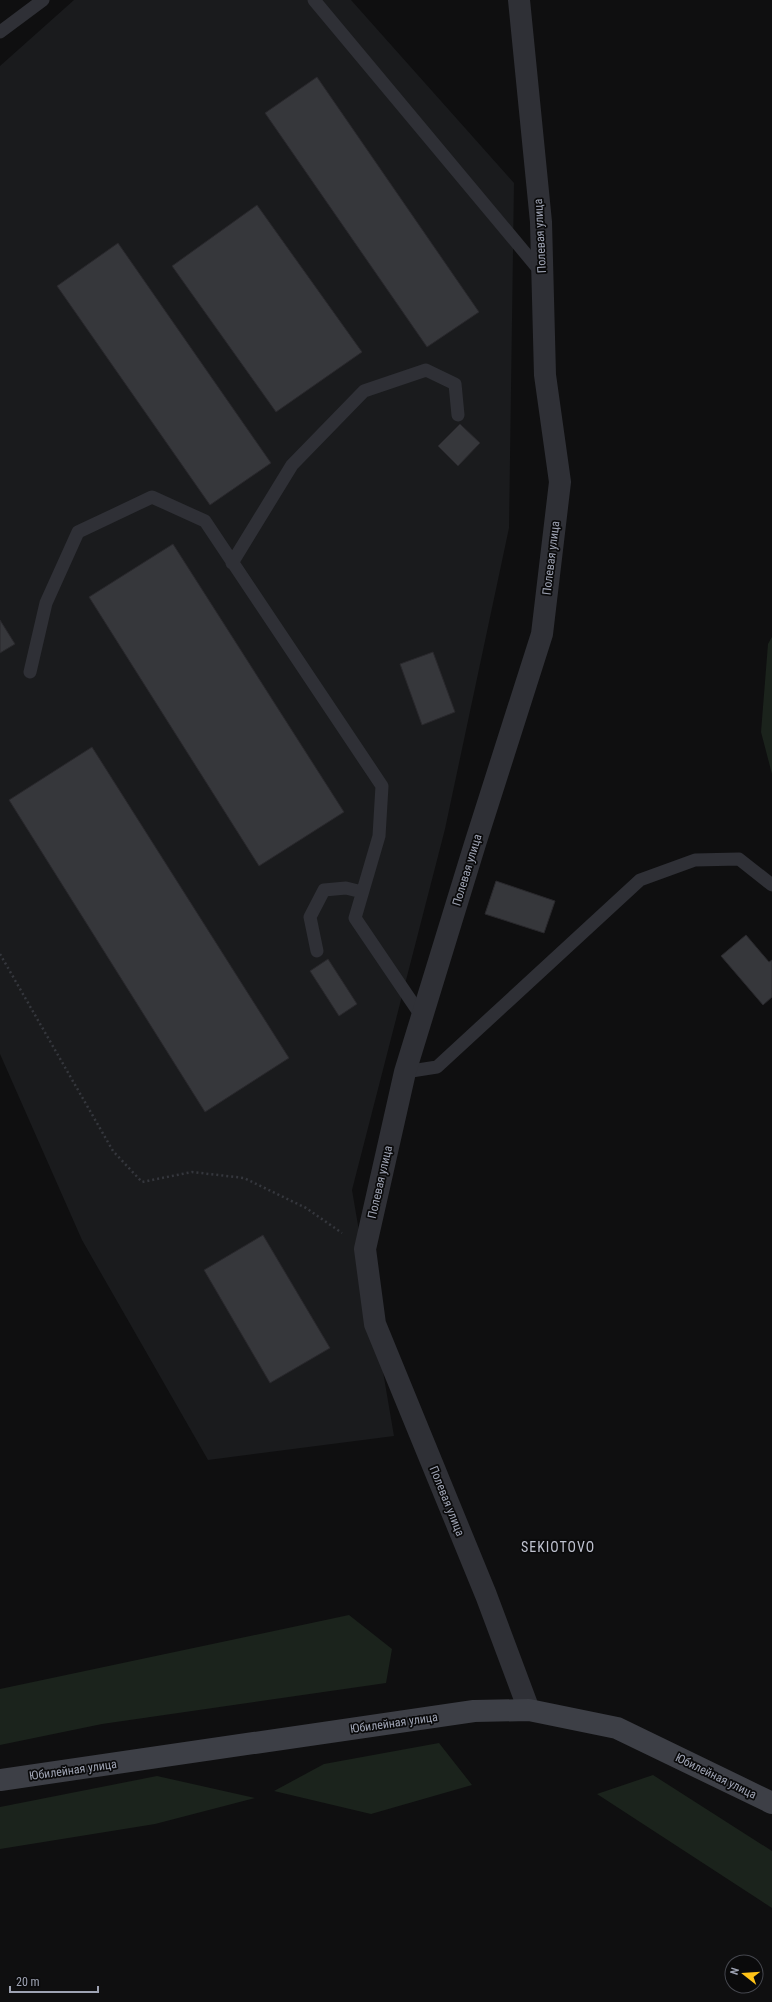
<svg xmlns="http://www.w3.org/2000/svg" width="772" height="2002" viewBox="0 0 772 2002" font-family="'Roboto Condensed',sans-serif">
<rect width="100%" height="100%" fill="#0f0f10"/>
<path fill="#1a1b1d" d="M74,0H351L514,183L509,528L445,829L352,1190L394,1436L208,1460L82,1240L0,1054V66Z"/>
<path fill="#1b231c" d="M772,637V774L761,732L768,644Z
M349,1615L392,1649L386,1683L102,1724L0,1745V1689Z
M439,1743L472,1785L371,1814L274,1791L324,1764Z
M653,1775L772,1851V1908L597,1794Z
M157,1776L255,1798L155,1824L0,1849V1807Z"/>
<path fill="#36373b" stroke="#29282c" d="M317,77L479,312L427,347L265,113Z
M257,205L362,352L276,412L172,266Z
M118,243L271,463L210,505L57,286Z
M460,424L480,443L458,466L438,446Z
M173,544L344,812L259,866L89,597Z
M0,620L15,644L0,653Z
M433,652L455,712L422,725L400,664Z
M92,747L289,1058L205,1112L9,800Z
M496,881L555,901L544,933L485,914Z
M746,935L769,962L772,960V997L763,1005L721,956Z
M328,959L357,1004L339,1016L310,971Z
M263,1235L330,1348L270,1383L204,1270Z"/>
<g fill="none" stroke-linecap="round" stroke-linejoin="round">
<path stroke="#35373d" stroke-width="2.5" stroke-dasharray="2 3" stroke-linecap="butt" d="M0,954L113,1151L142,1182L192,1172L244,1178L306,1208L342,1233"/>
<path stroke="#2f3036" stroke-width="13" d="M314,0L541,272
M0,32L43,0
M232,563L292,465L364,391L426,370L455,384L458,415
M30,672L46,603L78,532L152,497L205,521L382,786L379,836L355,918L422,1017
M317,951L310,917L324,890L346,888L362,892
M405,1072L437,1067L640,880L695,860L739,859L772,885"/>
<path stroke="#2f3036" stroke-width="22" d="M519,0L541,222L545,375L560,482L542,634L475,844L405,1072L365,1249L375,1324L486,1595L529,1710"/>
<path stroke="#3d3f46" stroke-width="22" d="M0,1780L474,1711L529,1710L617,1728L772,1803"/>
</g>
<g text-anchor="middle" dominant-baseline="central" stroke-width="3.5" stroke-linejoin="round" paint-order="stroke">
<g font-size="12" fill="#9ea3b3" stroke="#0a0a0b">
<text transform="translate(540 236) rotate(-93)">Полевая улица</text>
<text transform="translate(551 558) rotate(-83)">Полевая улица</text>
<text transform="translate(467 870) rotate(-73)">Полевая улица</text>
<text transform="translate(380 1182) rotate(-77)">Полевая улица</text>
<text transform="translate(447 1501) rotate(68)">Полевая улица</text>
<text transform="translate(394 1723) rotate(-8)">Юбилейная улица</text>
<text transform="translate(73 1770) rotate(-8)">Юбилейная улица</text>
<text transform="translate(716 1776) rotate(26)">Юбилейная улица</text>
</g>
<g font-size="14" letter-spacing="1" fill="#bfc2cf" stroke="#0a0a0b">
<text x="558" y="1547">SEKIOTOVO</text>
</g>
</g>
<g transform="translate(744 1974) rotate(287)"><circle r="19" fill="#0a0a0b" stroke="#45474e"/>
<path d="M0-3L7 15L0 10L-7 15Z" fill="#ffc318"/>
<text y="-6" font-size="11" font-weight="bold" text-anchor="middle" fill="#9ea3b3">N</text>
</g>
<path d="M10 1986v6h88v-6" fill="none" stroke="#9ea3b3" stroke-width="2"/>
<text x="16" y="1986" font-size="12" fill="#9ea3b3" stroke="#0a0a0b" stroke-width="3" paint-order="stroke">20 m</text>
</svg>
